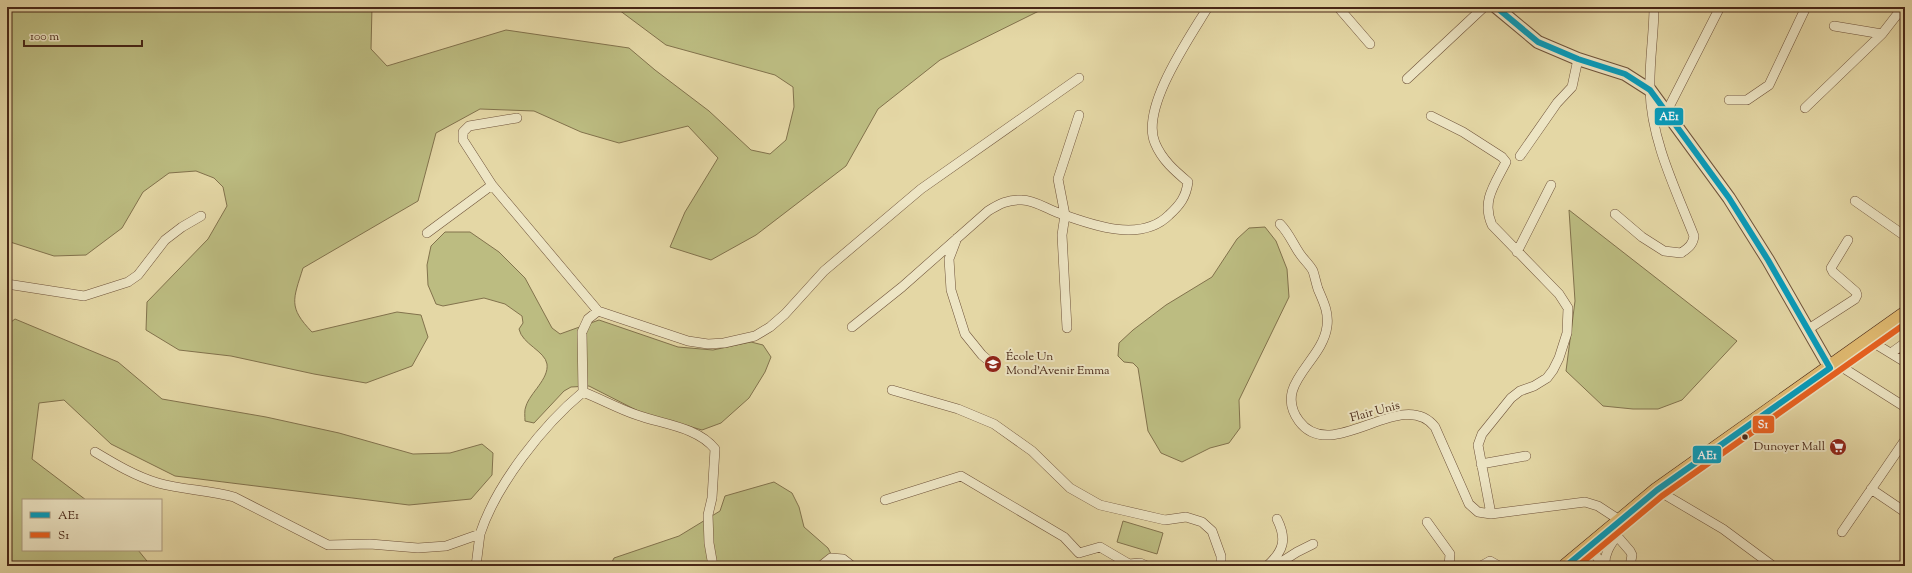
<svg xmlns="http://www.w3.org/2000/svg" width="1912" height="573" viewBox="0 0 1912 573" font-family="'Sorts Mill Goudy',serif">
<rect width="100%" height="100%" fill="#e4d7a5"/>
<filter id="stains"><feTurbulence type="fractalNoise" baseFrequency=".005" numOctaves="4"/><feColorMatrix values="0 0 0 0 .2 0 0 0 0 .09 0 0 0 0 .02 0 0 0 .5 -.17"/></filter>
<radialGradient id="worn" r=".72"><stop offset=".6" stop-color="#630" stop-opacity="0"/><stop offset="1" stop-color="#630" stop-opacity=".3"/></radialGradient>
<path fill="#bcbc81" stroke="#82724c" d="M7,7H372L371,49L387,66L506,30L629,48L655,70L709,111L751,150L770,154L786,140L794,107L793,87L775,75L666,45L615,7H1047L940,60L878,109L846,166L756,235L711,260L670,247L685,212L718,158L688,126L619,143L581,132L534,111L480,109L436,133L418,201L303,268C293,300 288,307 312,332L397,312L421,315L428,337L412,366L366,383L314,374L231,356L179,350L146,330L147,302L208,239L227,206L223,187L214,178L196,171L169,173L143,192L122,228L86,255L54,256L7,241Z
M1569,210L1737,341L1682,400L1658,409H1633L1603,406L1566,371L1575,301Z
M1265,227L1276,241L1287,269L1289,297L1239,400L1240,428L1229,443L1210,448L1182,462L1161,453L1148,431L1138,368L1133,363L1124,362L1118,356L1119,343L1133,330L1166,305L1212,277L1237,239L1249,228Z
M445,232H470L499,252L525,278L552,328L560,334L599,320L678,347L713,350L751,342L763,345L771,357L765,372L749,398L721,423L702,430L640,412L589,386L571,387L564,391L534,423L525,421C525,417 524,410 526,406C530,393 549,379 547,364C545,351 522,344 519,329L523,323L522,316L505,304L484,298L443,306L436,304L428,285L427,265L431,246Z
M15,319L118,362L162,399L266,417L339,433L413,454L450,453L482,444L493,453L492,475L471,499L409,505L175,476L111,444L64,400L39,403L32,459L86,500H23V550H138L151,566H7V325Z
M774,482L792,493L799,507L804,527L828,548L837,566H610L614,558L679,536L720,511L725,496Z
M1123,521L1163,533L1157,554L1117,542Z"/>
<g fill="none" stroke-linecap="round" stroke-linejoin="round">
<g stroke="#6f533a" stroke-width="10">
<path id="minor" d="M1338,7L1370,44
M1834,26L1882,34
M1407,79L1484,7
M1729,100H1747L1769,85L1806,7
M1805,108L1882,34L1903,7
M1667,111L1720,7
M1431,116L1463,132L1502,157L1506,162C1495,184 1481,201 1492,225L1559,294L1568,308L1567,333L1559,358L1553,370L1547,378L1534,386L1520,391L1511,398L1482,434L1478,445L1491,514
M517,118L469,126L463,132V140L492,185L598,311
M1520,156L1557,103L1572,87L1578,59
M1855,201L1905,236
M1615,214L1642,237L1664,251L1681,253C1688,248 1693,245 1694,236C1676,190 1651,140 1650,90C1649,62 1654,34 1654,7
M1280,224C1289,233 1293,244 1300,254C1304,260 1310,265 1313,271C1315,277 1316,283 1318,289C1323,301 1329,312 1327,326C1323,362 1272,384 1299,421C1332,466 1402,385 1435,427L1469,504L1478,512L1491,514L1585,502L1598,506L1621,521
M427,233L492,185
M957,238L949,259L951,290L965,334L982,355L995,366
M1517,252L1551,185
M7,284L84,296L128,282L138,275L165,240L182,227L201,216
M852,327L902,287L988,211C999,204 1009,199 1022,200C1034,200 1045,208 1056,212C1089,224 1140,244 1169,215C1180,205 1186,197 1188,182C1175,171 1162,160 1155,143C1140,108 1190,37 1208,7
M1067,328L1062,235L1065,215L1058,179L1079,115
M1807,330L1855,299L1857,295L1856,292L1833,272L1831,268L1848,240
M1869,340L1905,362
M1891,353L1905,343
M1837,364L1905,407
M892,390L958,409L994,424L1032,451L1070,488L1100,505L1165,520L1186,517L1202,522L1212,531L1221,556V566
M583,392C601,399 619,409 637,415C662,424 698,427 715,449L712,498L708,515L709,543L713,566
M95,452C115,464 135,476 158,483C183,490 209,490 234,497L328,545L370,544L418,548L446,546L480,534C496,485 543,425 583,392L582,332L588,319L598,311L688,341L708,344L724,343L755,336L770,327L785,314L824,271L921,189L1079,78
M1481,464L1526,456
M1871,489L1905,512
M1657,490L1723,529L1773,566
M885,500L961,476L1064,537L1079,553L1100,547L1129,564L1140,563L1147,566
M1427,522L1450,554L1449,566
M1611,529L1630,551L1632,555L1630,566
M1842,532L1905,440
M1589,547L1604,566
M476,566L480,534
M821,566L831,558L843,559L852,566
M1267,566C1284,551 1287,539 1277,519
M1275,566L1297,552L1313,544
M1481,566L1490,561L1499,566
M1605,566C1604,554 1610,545 1617,536"/>
</g>
<g stroke="#6f533a" stroke-width="14">
<path id="tertiary" d="M1496,7L1538,42L1578,59L1625,74L1650,90L1729,198L1768,260L1830,368"/>
</g>
<g stroke="#482717" stroke-width="16">
<path id="primary" d="M1566,566L1657,490L1905,314"/>
</g>
<use href="#minor" stroke="#ede5c4" stroke-width="9"/>
<use href="#tertiary" stroke="#ede5c4" stroke-width="12"/>
<use href="#primary" stroke="#e2bc72" stroke-width="15"/>
<g stroke="#ede5c4" stroke-width="9">
<path id="bus-1" d="M1496,7L1538,42L1578,59L1625,74L1650,90L1729,198L1768,260L1830,368L1657,490L1566,566"/>
</g>
<g stroke="#ede5c4" stroke-width="9">
<path id="bus-2" d="M1578,566L1662,496L1905,324"/>
</g>
<use href="#bus-1" stroke="#079cbc" stroke-width="6"/>
<use href="#bus-2" stroke="#ea6221" stroke-width="6"/>
</g>
<defs>
<g id="school-disc" transform="scale(0.9)"><circle r="9.5" fill="#8f2418" stroke="#ede5c4"/><path d="M0-5L7-2L0 1L-7-2ZM-4 1L0 2.5L4 1V4Q0 6-4 4Z" fill="#fff"/></g>
<g id="supermarket-disc" transform="scale(0.9)"><circle r="9.5" fill="#8f2418" stroke="#ede5c4"/><path d="M-6-5.5h2.5l.6 2H6L4.5 2H-2.5L-4.4-4H-6ZM-1.5 3.2a1.3 1.3 0 1 0 .1 0ZM3 3.2a1.3 1.3 0 1 0 .1 0Z" fill="#fff"/></g>
</defs>
<g fill-rule="evenodd">
<use href="#school-disc" x="993" y="364"/>
<use href="#supermarket-disc" x="1838" y="447"/>
</g>
<circle fill="#482717" stroke="#ede5c4" stroke-width="1.5" cx="1745" cy="437" r="3.5"/>
<g text-anchor="middle" dominant-baseline="central" stroke-width="4" stroke-linejoin="round" paint-order="stroke">
<g font-size="12" fill="#482717" stroke="#ede5c4" text-anchor="start">
<text x="1006" y="357">École Un<tspan x="1006" dy="14">Mond'Avenir Emma</tspan></text>
<text x="1825" y="447" text-anchor="end">Dunoyer Mall</text>
</g>
<g font-size="12" fill="#482717" stroke="#ede5c4">
<text transform="translate(1375 412) rotate(-15)">Flair Unis</text>
</g>
</g>
<g stroke="#ede5c4" stroke-width="1.5">
<rect x="1654" y="107" width="30" height="19" rx="4" fill="#079cbc"/>
<rect x="1752" y="415" width="23" height="19" rx="4" fill="#ea6221"/>
<rect x="1692" y="445" width="30" height="19" rx="4" fill="#079cbc"/>
</g>
<g font-size="11" text-anchor="middle" font-weight="bold" fill="#fff">
<text x="1669" y="120">AE1</text>
<text x="1763" y="428">S1</text>
<text x="1707" y="459">AE1</text>
</g>
<rect width="1912" height="573" fill="none" stroke="#e4d7a5" stroke-width="24"/>
<rect x="8" y="8" width="1896" height="557" fill="none" stroke="#482717" stroke-width="2"/>
<rect x="12" y="12" width="1888" height="549" fill="none" stroke="#482717"/>
<rect x="22" y="499" width="140" height="52" fill="#ede5c4" stroke="#ab997f"/>
<rect x="30" y="512" width="20" height="6" fill="#079cbc" stroke="#ab997f"/>
<text x="58" y="519" font-size="12" fill="#482717">AE1</text>
<rect x="30" y="532" width="20" height="6" fill="#ea6221" stroke="#ab997f"/>
<text x="58" y="539" font-size="12" fill="#482717">S1</text>
<path d="M24 40v6h118v-6" fill="none" stroke="#482717" stroke-width="2"/>
<text x="30" y="40" font-size="12" fill="#482717" stroke="#ede5c4" stroke-width="3" paint-order="stroke">100 m</text>
<rect width="100%" height="100%" filter="url(#stains)"/>
<rect width="100%" height="100%" fill="url(#worn)"/>
</svg>
